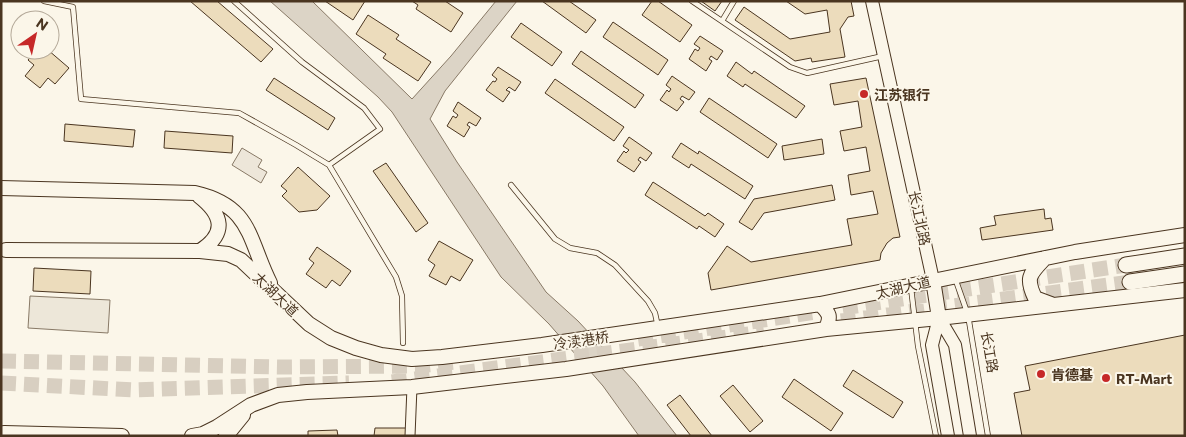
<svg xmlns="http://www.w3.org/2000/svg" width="1186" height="437" viewBox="0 0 1186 437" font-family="Commissioner,'Noto Sans SC',sans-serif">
<rect width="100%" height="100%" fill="#fbf6e9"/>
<path fill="#ede6d9" stroke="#887966" d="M242,148L262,160L258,167L267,172L261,183L232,165Z"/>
<path fill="#ede7d9" stroke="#887966" d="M30,296L110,300L108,333L28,328Z"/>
<path fill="#dcd4c6" stroke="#887966" d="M270,1H312L412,99L451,56L496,1H517L445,91L430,119L457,162L546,292L578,321L635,382L677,436H639L603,386L549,324L501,277L392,112L378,97Z"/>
<path fill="#ecdcbc" stroke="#4a3520" d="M190,1H217L273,49L261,62Z
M325,1H365L353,20Z
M412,1H445L463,13L451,32L416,9L418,5Z
M542,1H569L596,20L586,33Z
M652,1H658L692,25L680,42L642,15Z
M701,1H722L715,11Z
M786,1H851L854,16L848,17L840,29L845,57L812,62L811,58L795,61L735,20L744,7L790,39L830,32L827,10L805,14Z
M368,15L399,35L396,39L431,62L418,81L383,58L386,54L356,34Z
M613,22L668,60L658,75L603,37Z
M521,23L562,52L552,66L511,37Z
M700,36L723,51L717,60L711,56L709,59L712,61L706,71L689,59L695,49L698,51L700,48L694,44Z
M37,50H48L69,68L55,84L48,78L40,88L25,76L34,65L28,60Z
M581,51L644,95L635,108L572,64Z
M736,62L752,74L754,71L805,106L796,118L745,84L743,87L727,76Z
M498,67L521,82L515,91L509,87L506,90L510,92L503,102L486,90L493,81L495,82L497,79L492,75Z
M672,76L695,92L689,100L682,96L680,99L684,102L677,111L660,100L667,90L669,92L671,89L666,85Z
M274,78L335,118L328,130L266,90Z
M866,78L900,237L893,238L887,243L881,253L880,260L711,290L708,273L727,246L751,262L852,245L847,219L878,214L873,191L851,195L848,175L870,171L866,147L844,151L840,131L862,127L858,101L834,105L830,84Z
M555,79L624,127L614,141L545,93Z
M709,98L777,144L768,158L700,112Z
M458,102L481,118L476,126L469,122L467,125L470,127L464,137L447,126L453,116L456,118L458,115L453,111Z
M65,124L135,130L133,147L64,141Z
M165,131L233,136L232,153L164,148Z
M629,137L652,153L646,161L640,157L638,160L641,162L634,172L617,161L624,151L626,153L629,150L623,146Z
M822,139L824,154L784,160L782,146Z
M681,143L698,154L699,151L753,186L745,199L691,164L689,168L672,157Z
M386,163L428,223L416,232L373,171Z
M298,167L330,196L317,210L299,212L282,196L287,191L281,186Z
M653,182L705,216L708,213L724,224L715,237L699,226L697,229L645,195Z
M832,185L835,200L764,213L752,230L739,222L754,199Z
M1044,209L1045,219L1051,218L1053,230L982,240L980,228L996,225L994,216Z
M439,241L473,260L460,281L451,276L446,285L429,276L435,265L428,260Z
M317,247L351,271L340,286L332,280L326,288L306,274L314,263L309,259Z
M34,268L91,271L90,294L33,291Z
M1185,335V436H1022L1014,393L1030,390L1025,366Z
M853,370L903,402L893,418L843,386Z
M794,379L843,413L831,431L782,397Z
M733,385L763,421L750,432L720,396Z
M680,395L712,436H691L667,405Z
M375,428H408V436H374Z
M337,430L338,436H308V431Z"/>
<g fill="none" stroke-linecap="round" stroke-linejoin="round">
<path stroke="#d8cfc1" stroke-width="15" stroke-dasharray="15 8" stroke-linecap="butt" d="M841,321L1130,282
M638,339L1126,265
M1,361L280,367L419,366L456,362
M392,382L764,332
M1,383L134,390L349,383"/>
<g stroke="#4a3520" stroke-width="6">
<path id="service" d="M44,1L73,7L81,99L239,113L296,145L329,165L396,277L402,296L403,343
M234,1L302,62L364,108L380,129L329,165
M692,1L790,67L807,73L883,56
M722,21L734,1
M511,185L555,239L570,248L597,253L615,265L648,301L655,313L658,327
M955,278L968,315L988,436
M911,288L918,346L936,436"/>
</g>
<g stroke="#4a3520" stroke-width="11">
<path id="minor" d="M410,436L412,387"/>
</g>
<g stroke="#4a3520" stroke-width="14">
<path id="secondary" d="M872,1L933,280
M939,318L955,345L970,436
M939,318L932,345L948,436"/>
</g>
<g stroke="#4a3520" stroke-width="16">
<path id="primary" d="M1,188L195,193C252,206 248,239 270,283
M199,196C223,215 227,233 200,251
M6,250L200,251L228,254L241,260L309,324L331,338L356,348L381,355L412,359L442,357L542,345L820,304L1075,252L1185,235
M1045,258C1030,274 1025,277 1035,298L1051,304
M933,280L939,318
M820,304C830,314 831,316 826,329
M4,433L122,436
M192,436L203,434L217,427L251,405L278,395L307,392L412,387L566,369L826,329L939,318L1185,290
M226,436L243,415"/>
</g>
<g stroke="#4a3520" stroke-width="17">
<path id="trunk" d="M1126,265L1185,256
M1130,282L1185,274"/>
</g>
<use href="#service" stroke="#fbf6e9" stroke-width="4.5"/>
<use href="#minor" stroke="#fbf6e9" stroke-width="9"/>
<use href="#secondary" stroke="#fbf6e9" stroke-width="12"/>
<use href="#primary" stroke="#fbf6e9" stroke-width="14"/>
<use href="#trunk" stroke="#fbf6e9" stroke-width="15"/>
</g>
<g fill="#c62828" stroke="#fbf6e9" stroke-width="2">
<circle cx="864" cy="94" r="5"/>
<circle cx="1041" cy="374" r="5"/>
<circle cx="1106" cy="378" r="5"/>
</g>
<g text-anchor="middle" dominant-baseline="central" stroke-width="4" stroke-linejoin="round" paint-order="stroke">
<g font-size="14" font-weight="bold" fill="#4a3520" stroke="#fbf6e9" text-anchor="start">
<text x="874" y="94">江苏银行</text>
<text x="1051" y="374">肯德基</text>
<text x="1116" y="378">RT-Mart</text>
</g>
<g font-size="14" fill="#4a3520" stroke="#fbf6e9">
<text transform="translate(920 218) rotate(78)">长江北路</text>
<text transform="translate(903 287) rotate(-13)">太湖大道</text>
<text transform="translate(276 294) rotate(44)">太湖大道</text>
<text transform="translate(581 340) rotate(-8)">冷渎港桥</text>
<text transform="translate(990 352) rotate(80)">长江路</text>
</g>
</g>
<rect width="1186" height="437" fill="none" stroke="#4a3520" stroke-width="5"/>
<g transform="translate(35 35) rotate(34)"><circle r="24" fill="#fbf6e9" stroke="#b4a999"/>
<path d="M0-4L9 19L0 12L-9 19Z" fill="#c62828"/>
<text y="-8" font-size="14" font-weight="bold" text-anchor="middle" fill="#4a3520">N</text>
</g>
</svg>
